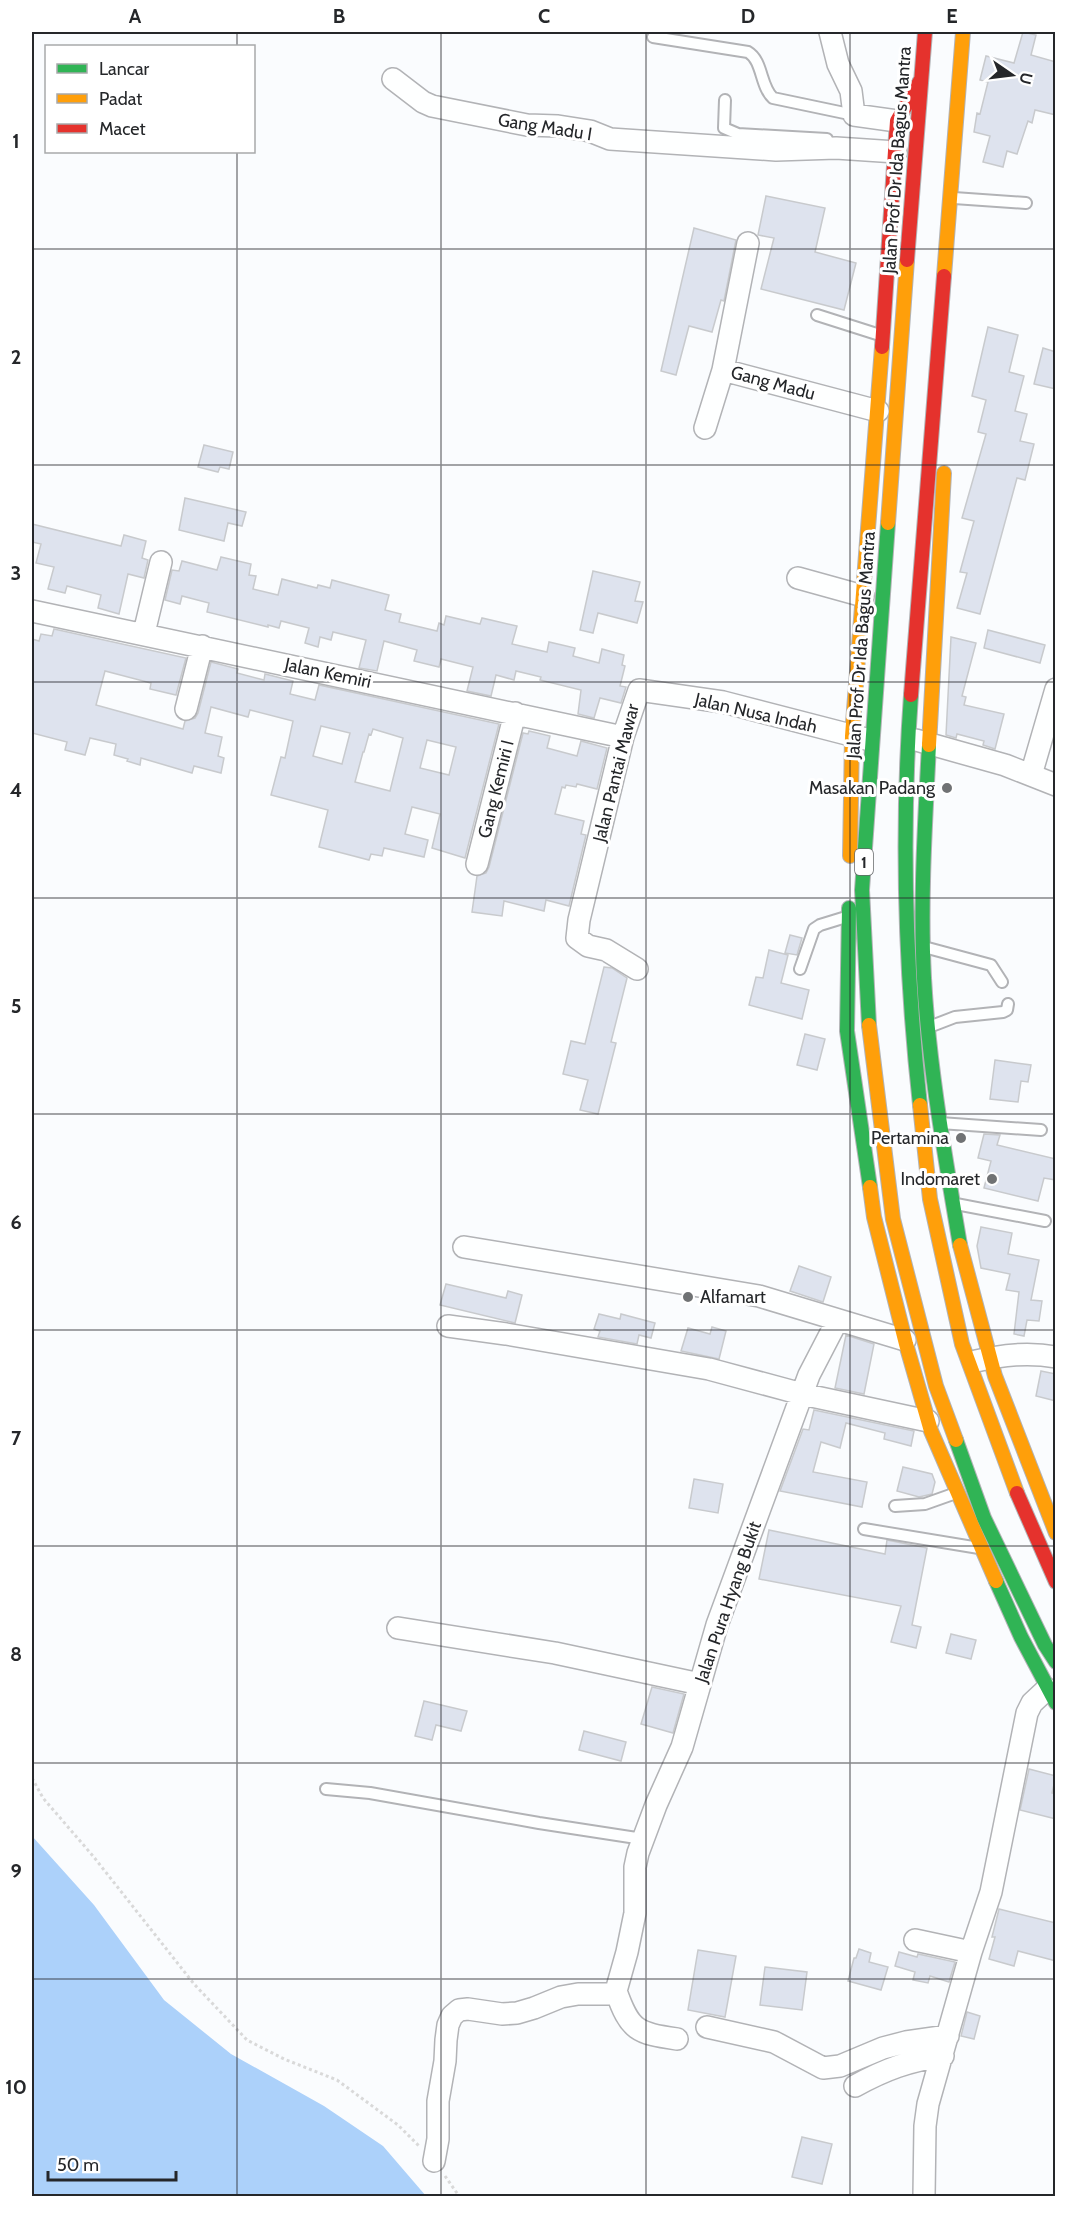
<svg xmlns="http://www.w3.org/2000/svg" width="1087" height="2228" viewBox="0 0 1087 2228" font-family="Cabin,sans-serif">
<rect width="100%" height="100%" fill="#fafcfe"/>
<path fill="#acd1fa" d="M32,1836L94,1905L164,2000L231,2054L324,2106L383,2146L426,2196H32Z"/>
<path fill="#dee3ee" stroke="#c8cacd" stroke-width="1.5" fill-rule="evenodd" d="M1023,32L1036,35L1031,55L1056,62V115L1035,110L1032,123L1028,121L1017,154L1007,151L1003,167L983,162L990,136L974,132L977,113L980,114L988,82L980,80L986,56L1014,63Z
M766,196L825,208L815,252L856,263L844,310L761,289L774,238L758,235Z
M694,228L736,240L724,301L721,300L712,332L689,326L676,375L661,371Z
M988,327L1018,335L1009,372L1024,376L1015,411L1027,414L1020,441L1034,444L1025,480L1017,478L980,614L957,608L967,573L960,572L974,521L962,518L986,434L978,432L986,400L972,396Z
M1043,348L1056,352V389L1034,384Z
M204,445L233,452L229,469L220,467L218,472L198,467Z
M185,498L246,512L242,526L228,523L224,541L179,530Z
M32,524L121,546L124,535L146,541L142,558L148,560L144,578L128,574L119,614L98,608L101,595L67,586L65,593L48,589L54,567L36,563L41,544L32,542Z
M221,557L251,564L249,575L256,576L253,589L278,595L282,579L317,588L318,585L330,588L332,580L389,595L385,610L401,614L399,622L437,631L439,623L444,625L446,616L480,624L482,618L517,626L512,644L547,652L549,642L575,648L573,656L599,663L602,649L624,655L622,665L625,666L620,686L626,687L621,703L600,698L594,718L578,714L581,690L540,680L541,677L516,671L514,680L496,675L491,696L467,691L473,667L441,659L439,667L414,661L417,650L384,641L377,671L359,668L366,640L333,632L331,640L320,637L318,647L305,643L309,628L281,621L279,628L268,625V627L207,612L209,603L182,596L180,604L165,600L172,570L179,571L182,561L217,570Z
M593,571L640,582L635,601L643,602L637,623L598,613L593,633L580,630Z
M54,629L186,658L176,695L150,689L151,683L105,671L96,705L183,729L185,721L195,718L198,713L211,662L238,669L237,673L264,680L265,674L293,681L290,694L315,700L319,685L499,724L465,858L432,848L440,814L412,807L405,834L428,840L424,857L384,848L382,856L371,854L369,860L319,847L328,810L271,795L281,757L285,758L293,721L250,710L248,717L211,707L205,733L222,737L218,756L224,758L221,773L194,766L192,773L141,758L140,765L127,761L128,759L114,755L116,744L90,738L85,755L65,750L67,742L32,733V639L39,641L41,634L52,636ZM321,726L350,733L342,764L313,756ZM373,729L403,738L390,791L355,782L363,752H364L369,734L371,735ZM427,740L456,747L449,775L420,768Z
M988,630L1045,645L1040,663L984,648Z
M951,637L976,643L962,696L966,697L964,705L1004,714L995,749L983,745L984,741L957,734L956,738L946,735Z
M529,731L550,736L547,748L577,756L581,741L607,748L597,789L577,784L576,787L566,785L565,788L562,787L555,814L584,821L581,834L586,835L569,906L546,900L544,911L504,901L502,916L472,912L477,876L486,873L489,867L523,733L528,734Z
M790,935L802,938L797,955L785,953Z
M769,950L788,955L781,983L809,990L802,1019L749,1005L756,977L763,978Z
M604,967L612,968L627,978L611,1042L616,1043L598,1114L580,1110L588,1080L563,1074L571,1041L585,1044Z
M805,1034L825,1039L817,1070L797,1065Z
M995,1060L1031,1065L1028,1082L1021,1081L1018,1102L990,1099Z
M984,1134L1000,1135L997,1145L1056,1159V1180L1044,1178L1038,1201L984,1188L991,1161L978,1158Z
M981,1227L1012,1233L1008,1254L1039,1260L1031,1300L1042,1301L1039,1321L1027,1320L1024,1336L1014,1334L1019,1292L1006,1290L1010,1274L981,1268L977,1246Z
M799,1266L831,1277L823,1302L790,1291Z
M446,1284L506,1298L508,1291L522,1295L515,1323L440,1305Z
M599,1314L620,1319L621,1314L655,1323L651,1338L639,1335L637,1344L598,1337L600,1331L594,1329Z
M712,1327L726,1331L719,1359L681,1351L688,1328L710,1334Z
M846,1335L874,1344L864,1394L835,1388Z
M1041,1371L1056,1374V1401L1036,1396Z
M814,1410L914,1431L911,1446L884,1439L885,1433L846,1423L840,1448L821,1442L813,1472L867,1482L862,1507L780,1491L803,1429L809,1430Z
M903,1467L932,1474L935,1482L932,1494L919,1497L897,1491Z
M694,1479L723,1484L718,1513L689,1508Z
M769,1530L885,1554L887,1540L927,1548L912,1625L921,1627L916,1648L891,1642L901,1606L759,1579Z
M951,1634L976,1640L971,1659L946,1653Z
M652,1687L684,1694L673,1733L641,1724Z
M424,1701L467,1711L461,1731L436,1725L432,1740L415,1736Z
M584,1731L626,1742L621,1761L579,1750Z
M1029,1769L1056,1776L1052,1793L1056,1794V1819L1020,1810Z
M999,1909L1056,1923V1961L1018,1951L1014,1966L989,1959L995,1937H992Z
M859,1949L871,1953L869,1962L888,1967L881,1990L848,1981L854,1958H856Z
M698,1950L736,1956L725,2017L688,2010Z
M899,1952L917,1957L918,1954L955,1962L949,1982L930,1976L928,1983L913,1980L915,1972L895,1966Z
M765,1967L807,1972L802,2010L760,2005Z
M967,2012L980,2016L974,2039L961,2036Z
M802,2137L832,2144L822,2184L792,2177Z"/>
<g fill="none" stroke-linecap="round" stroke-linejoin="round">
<g stroke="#b2b3b6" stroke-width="14">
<path id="lane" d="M653,37L748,52C763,61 760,86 773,98L854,115
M725,100L724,128L738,134L827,139
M954,198L1026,203
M817,315L883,336
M924,947L991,965L1002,982
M800,969L814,929L820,925L846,917
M929,1027L955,1017L1003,1012L1007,1010L1008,1004
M940,1123L1041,1130
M956,1204L1045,1221
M895,1506L925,1504L956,1493
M864,1529L979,1548
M326,1789L370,1793L539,1823L643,1839"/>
</g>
<g stroke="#b2b3b6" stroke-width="24">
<path id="street" d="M830,32L838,64L851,91L854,115L897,121
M393,79L423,102L432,106L527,125L558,126L590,131L610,139L776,150L836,148L896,152
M748,243L723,370L878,411
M705,428L723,370
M798,578L863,596
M32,611L623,737
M144,633L161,562
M186,709L202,646
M916,740L1005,765L1056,785
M1031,775L1056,689
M477,864L515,713
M637,969L606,950L588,946L577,938L579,920L623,737L639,690L723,702L866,739
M464,1247L759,1296L905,1340
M448,1326L506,1334L709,1369L802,1394L928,1421
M976,1361C1003,1355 1028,1352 1056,1357
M398,1628L555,1653L700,1684
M915,1940L971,1952
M616,1991L627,1952L635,1913V1867L638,1853L656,1805L682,1747L717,1625L809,1375L837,1321
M616,1991C630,2031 637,2033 677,2039
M707,2027L774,2042L823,2068L840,2066L883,2048L906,2042L948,2036
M855,2086C884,2070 910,2060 943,2056
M434,2161L438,2139V2101L445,2061L446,2040L448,2025L452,2016L459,2010L468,2009L502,2014L517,2013L534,2008L561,1997L578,1994H609L616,1991
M924,2196L925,2126L928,2104L971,1952L991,1892L1027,1713L1032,1703L1047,1689"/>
</g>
<g stroke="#b2b3b6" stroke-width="16">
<path id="fast" d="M911,695C901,832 905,968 920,1105
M929,745C925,823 920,901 924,978C929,1068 945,1156 960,1245
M849,908L847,1031L870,1187
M869,1025L862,890L888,523
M956,1440L984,1518L1045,1645L1056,1662
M996,1581L1021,1637L1056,1703"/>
</g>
<g stroke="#b2b3b6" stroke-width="16">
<path id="slow" d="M944,276L963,32
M888,523L907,260
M929,745L944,473
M850,856L852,736L882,347
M869,1025L893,1219L936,1386L956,1440
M920,1105L930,1199L962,1344L1017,1493
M870,1187L874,1217L906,1344L931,1431L996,1581
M960,1245L995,1376L1056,1533"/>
</g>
<g stroke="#b2b3b6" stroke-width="16">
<path id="jam" d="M907,260L925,32
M882,347L897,121L920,81
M911,695L944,276
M1017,1493L1056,1582"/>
</g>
<path stroke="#d9d9d9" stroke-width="3" stroke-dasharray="3 3" stroke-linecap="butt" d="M32,1778L43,1798L93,1856L194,1984L247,2040L284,2059L337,2080L398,2125L419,2146
M445,2176L459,2196"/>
<use href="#lane" stroke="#feffff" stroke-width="10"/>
<use href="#street" stroke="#feffff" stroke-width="21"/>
<use href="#fast" stroke="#30b455" stroke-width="14"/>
<use href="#slow" stroke="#ff9f0a" stroke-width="14"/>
<use href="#jam" stroke="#e5322d" stroke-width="14"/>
</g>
<path fill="none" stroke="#25272a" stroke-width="1.5" stroke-opacity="0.55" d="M237,32V46M441,32V2196M646,32V2196M850,32V2196M237,152V2196M32,249H1056M32,465H1056M32,682H1056M32,898H1056M32,1114H1056M32,1330H1056M32,1546H1056M32,1763H1056M32,1979H1056"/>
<g fill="#707274" stroke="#fff" stroke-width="2">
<circle cx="947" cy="788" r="6"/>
<circle cx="961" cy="1138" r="6"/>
<circle cx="992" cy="1179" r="6"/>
<circle cx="688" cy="1297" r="6"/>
</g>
<g text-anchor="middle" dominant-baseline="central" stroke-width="6" stroke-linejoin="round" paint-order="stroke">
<rect fill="#fff" stroke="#66686a" stroke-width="1.5" x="855" y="849" width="18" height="26" rx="4.5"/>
<g font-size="16" font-weight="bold" fill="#25272a">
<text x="864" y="862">1</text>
</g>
<g font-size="18" fill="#25272a" stroke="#fff">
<text transform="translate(545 127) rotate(9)">Gang Madu I</text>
<text transform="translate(897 160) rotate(-86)">Jalan Prof Dr Ida Bagus Mantra</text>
<text transform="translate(773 383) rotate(15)">Gang Madu</text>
<text transform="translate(861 645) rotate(-86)">Jalan Prof Dr Ida Bagus Mantra</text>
<text transform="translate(328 673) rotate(12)">Jalan Kemiri</text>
<text transform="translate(756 713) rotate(13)">Jalan Nusa Indah</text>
<text transform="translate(616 773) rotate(-76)">Jalan Pantai Mawar</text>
<text transform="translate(496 789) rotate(-76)">Gang Kemiri I</text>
<text transform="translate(728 1602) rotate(-71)">Jalan Pura Hyang Bukit</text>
</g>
<g font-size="18" fill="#25272a" stroke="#fff" text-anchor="end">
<text x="935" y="788">Masakan Padang</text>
<text x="949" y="1138">Pertamina</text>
<text x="980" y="1179">Indomaret</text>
<text x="700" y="1297" text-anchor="start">Alfamart</text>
</g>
</g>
<rect width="1087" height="2228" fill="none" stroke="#ffffff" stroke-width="66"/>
<rect x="45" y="45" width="210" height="108" fill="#ffffff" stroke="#a8a9aa" stroke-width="1.5"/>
<rect x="57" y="64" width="30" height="9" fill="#30b455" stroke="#a8a9aa" stroke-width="1.5"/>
<text x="99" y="75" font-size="18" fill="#25272a">Lancar</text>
<rect x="57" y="94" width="30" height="9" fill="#ff9f0a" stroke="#a8a9aa" stroke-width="1.5"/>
<text x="99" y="105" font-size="18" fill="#25272a">Padat</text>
<rect x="57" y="124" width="30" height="9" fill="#e5322d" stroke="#a8a9aa" stroke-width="1.5"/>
<text x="99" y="135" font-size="18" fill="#25272a">Macet</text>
<g transform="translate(1012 75) rotate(104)" stroke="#ffffff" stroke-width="4.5" paint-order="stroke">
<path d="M0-4.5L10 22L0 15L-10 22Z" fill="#25272a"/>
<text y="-9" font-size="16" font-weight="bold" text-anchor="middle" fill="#25272a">U</text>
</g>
<path d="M48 2171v9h128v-9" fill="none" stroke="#25272a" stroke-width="3"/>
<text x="57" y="2171" font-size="18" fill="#25272a" stroke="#ffffff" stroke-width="4.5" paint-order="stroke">50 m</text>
<rect x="33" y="33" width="1021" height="2162" fill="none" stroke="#25272a" stroke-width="2"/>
<g font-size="20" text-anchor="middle" font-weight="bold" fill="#25272a">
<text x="135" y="23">A</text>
<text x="339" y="23">B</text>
<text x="544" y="23">C</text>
<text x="748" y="23">D</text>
<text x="952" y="23">E</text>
<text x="16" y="148">1</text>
<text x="16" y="364">2</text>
<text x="16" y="580">3</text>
<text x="16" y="797">4</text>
<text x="16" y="1013">5</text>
<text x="16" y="1229">6</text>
<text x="16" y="1445">7</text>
<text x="16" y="1661">8</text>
<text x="16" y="1878">9</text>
<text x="16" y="2094">10</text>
</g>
</svg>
